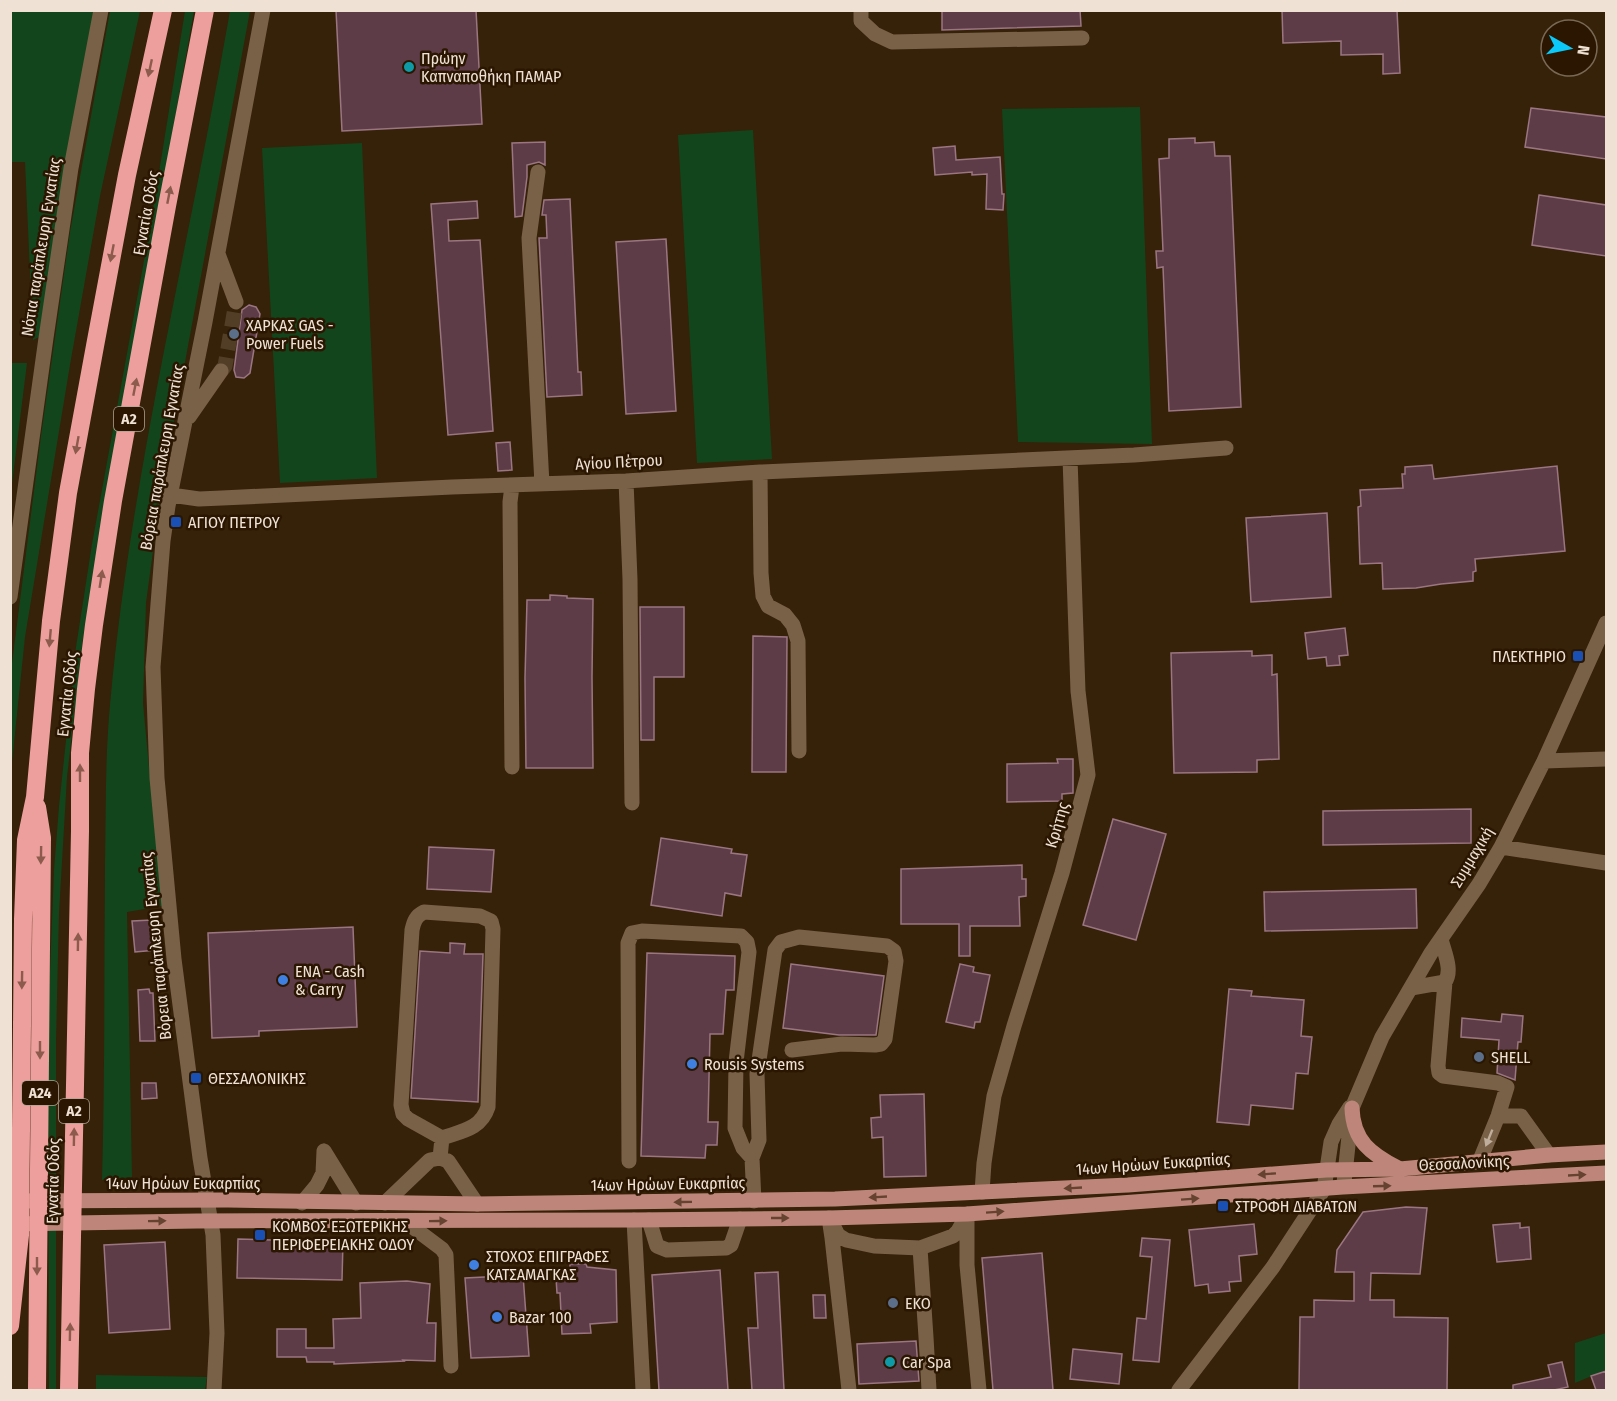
<svg xmlns="http://www.w3.org/2000/svg" width="1617" height="1401" viewBox="0 0 1617 1401" font-family="'Fira Sans Condensed',sans-serif">
<rect width="100%" height="100%" fill="#362109"/>
<path fill="#12451b" d="M10,11H94L39,337L33,340L25,162H11Z
M110,11H140L100,196L70,365L25,637L11,772V671L41,436L70,232Z
M185,11H194L83,638L67,777L59,913L56,1042V1390H49L48,1022L54,870L59,806L76,647L92,544L150,228Z
M230,11H250L161,492L146,603L143,703L162,906L127,912L132,1177L102,1180C105,1075 104,970 105,865C106,812 105,758 110,705C131,471 190,242 230,11Z
M1140,107L1152,444L1018,442L1002,109Z
M753,130L772,459L697,463L678,135Z
M362,143L377,478L280,483L262,148Z
M11,363H27L11,492L10,363Z
M1606,1333V1370L1575,1383V1343Z
M96,1375L207,1377L205,1390H96Z"/>
<path fill="#5d3c47" stroke="#9b7682" stroke-width="1.5" d="M336,10H476L482,124L342,131Z
M942,10H1080L1081,26L942,30Z
M1282,10H1397L1400,73L1383,74V54L1341,55V41L1283,43Z
M1531,108L1606,117V159L1525,147Z
M1195,138V143L1214,142L1215,156H1230L1241,407L1169,411L1163,267L1157,268L1156,251H1163L1159,159L1169,158V139Z
M545,142V165L539,162L527,165V177L522,216L515,217L512,143Z
M955,146L956,160L1000,157L1002,194H1004L1003,210L986,209L987,174L972,175V172L935,175L933,148Z
M1539,195L1606,205V256L1532,245Z
M570,199L578,372H581L582,395L547,397L539,238H547L546,215H542L544,200Z
M477,201L478,218L448,220L449,241L480,240L493,431L448,435L431,204Z
M666,239L676,411L626,414L616,242Z
M249,305L256,307L260,314L250,373L244,378L236,377L234,370L242,310Z
M510,442L512,470L498,471L496,443Z
M1432,465L1434,479L1557,466L1565,551L1475,559L1476,571L1473,572V581L1441,584L1416,588L1383,589L1382,563L1360,564L1358,507L1361,506L1360,490L1403,488L1402,474H1405V467Z
M1327,513L1331,597L1251,602L1246,518Z
M550,595L567,596V598L593,599L592,677L593,768H526L525,678L527,600H550Z
M640,607H684V677H654V740H641Z
M1345,628L1348,655L1339,656L1340,665L1327,666L1326,657L1308,659L1305,633Z
M753,636L787,637L786,772H752Z
M1252,651V656L1272,655V675L1277,674L1279,759L1257,760V772L1174,773L1171,653Z
M1057,759H1073V793L1062,794V801L1007,802V764L1058,763Z
M1471,809V843L1323,845V811Z
M1113,819L1166,834L1136,940L1083,925Z
M661,838L732,849L731,853L747,855L741,896L725,893L722,916L651,905Z
M429,847L494,850L491,892L427,889Z
M1022,865V879H1026V896L1019,897L1020,926H970V956H959V924H901V869Z
M1416,889L1417,928L1265,931L1264,892Z
M152,920V928H155L157,950L135,952L132,921Z
M353,927L357,1027L259,1031V1036L212,1038L208,933Z
M450,943L465,944L464,954H483L478,1102L411,1098L420,951L450,953Z
M647,953L735,956L734,990H726L723,1034H710L708,1122H718L717,1145H706L705,1158L641,1156Z
M791,964L884,976L876,1035H839L783,1028Z
M960,964L974,967L973,972L990,975L980,1022H975L974,1028L946,1022Z
M149,989L150,993H153L155,1041H140L138,990Z
M1229,989L1252,991L1251,996L1304,1000L1301,1036L1312,1037L1308,1074L1296,1073L1293,1109L1251,1105L1249,1125L1217,1122Z
M1502,1014L1523,1016L1521,1042H1518L1515,1080L1497,1073L1499,1040L1461,1037L1462,1018L1501,1022Z
M142,1083H156L157,1098L142,1099Z
M924,1094L926,1176L884,1177L883,1137L872,1138L871,1118L881,1117L880,1095Z
M1406,1207L1427,1208L1420,1274L1371,1273L1370,1300H1394V1317L1448,1318L1447,1390H1299L1300,1317H1314V1300L1354,1301V1272H1335L1337,1250L1363,1212Z
M1520,1223V1228L1529,1227L1531,1259L1497,1262L1493,1225Z
M1254,1224L1257,1254L1239,1256L1241,1281L1229,1282L1230,1291L1209,1293L1208,1284L1195,1286L1189,1230Z
M1142,1238L1170,1240L1159,1362L1133,1360L1137,1318L1146,1319L1152,1257L1140,1256Z
M238,1239L343,1242L342,1280L237,1278Z
M165,1242L170,1329L109,1333L104,1245Z
M1042,1253L1053,1390H993L982,1258Z
M570,1264H586L587,1267L616,1270L617,1322L590,1324L591,1333L562,1334L560,1293H557L556,1278H559L558,1269H570Z
M720,1270L728,1390H659L652,1275Z
M778,1272L784,1390H752L748,1328H758L755,1273Z
M523,1275L529,1356L471,1358L465,1278Z
M407,1281L430,1284L427,1323H436L435,1361L403,1360L404,1361L334,1364V1362H307L306,1357H277V1329H306V1348H334L333,1319L361,1318L360,1283Z
M813,1295H825L826,1318H814Z
M916,1341L919,1381L859,1384L857,1344Z
M1073,1349L1122,1354L1119,1384L1070,1379Z
M1562,1362L1568,1387L1554,1390H1513V1385L1551,1377L1548,1365Z
M1606,1371V1390H1596L1591,1376Z"/>
<g fill="none" stroke-linecap="round" stroke-linejoin="round">
<path stroke="#523e27" stroke-width="15" stroke-dasharray="15 8" stroke-linecap="butt" d="M221,371L225,366L236,302"/>
<path stroke="#796148" stroke-width="15" d="M861,10V21L875,34L892,42L1082,38
M538,172L529,238L542,484
M218,254L236,302
M189,417L221,371
M760,472L761,573L763,596L768,606L785,615L793,625L798,641L799,751
M626,481L630,579L632,803
M171,495L199,499L222,498L452,487L626,481L760,472L1134,455L1226,448
M10,597L46,338L71,168L101,10
M1544,761L1606,759
M512,767L510,502L512,486
M1501,847L1606,863
M1445,982L1438,1066L1439,1073L1443,1076L1498,1083L1507,1087L1498,1116L1480,1160
M1411,988L1445,982C1453,970 1444,952 1441,939
M1498,1116H1521L1549,1155
M324,1151L356,1203
M440,1158L442,1138C462,1131 481,1129 488,1107L493,929L491,921L480,916L424,912C416,916 414,921 412,930L401,1105L403,1114L408,1119L442,1138
M629,1161L628,943L632,933L642,931L741,936L747,942L749,952L736,1062L735,1128L743,1148L752,1158
M1344,1183L1352,1108L1382,1037L1431,953L1479,884L1501,847L1544,761L1606,623
M982,1192L984,1163L994,1096L1014,1026L1062,873L1088,775L1078,691L1070,458
M754,1201L752,1158L759,1140L757,1074L775,950L781,942L799,937L887,946L894,951L896,961L885,1039L881,1044L875,1045L842,1044L792,1050
M302,1203L317,1185L323,1173L324,1151
M385,1203L430,1160L440,1158L448,1161L477,1204
M967,1214V1265L979,1390
M829,1218L832,1238L849,1390
M634,1220L643,1390
M649,1220L657,1246L667,1250L726,1248L731,1245L740,1219
M406,1222L442,1249L446,1255L451,1366
M832,1223L838,1235L846,1240L874,1246L920,1248L953,1236L958,1231L966,1217
M920,1248L926,1337L929,1390
M214,1390L217,1333L213,1235L200,1158L174,959L157,778L153,667L163,541L168,506L205,322L263,10
M1179,1390L1273,1267L1324,1189L1331,1142L1339,1124L1350,1107"/>
<path stroke="#be867a" stroke-width="15" d="M1352,1108C1353,1141 1371,1154 1398,1168
M10,1201L228,1200L477,1204L835,1199L1128,1185L1326,1170L1400,1169L1549,1155L1606,1152
M10,1224L197,1221L634,1220L829,1218L967,1214L1343,1187L1606,1173"/>
<path stroke="#ec9f9c" stroke-width="18" d="M10,1326L20,1235L23,919L26,840L35,797L51,621L68,493L95,346L127,175L163,10
M37,1390L42,838L37,807
M69,1390L80,831V753L86,689L94,625L113,501L167,206L205,10"/>
</g>
<defs><path id="oneway-solid" d="M-6-.8H1V-3.2L6.5 0L1 3.2V.8H-6Z" transform="scale(1.5)"/></defs>
<g fill="#8c5b4e">
<use href="#oneway-solid" transform="translate(150 68) rotate(102)"/>
<use href="#oneway-solid" transform="translate(169 195) rotate(-79)"/>
<use href="#oneway-solid" transform="translate(112 253) rotate(101)"/>
<use href="#oneway-solid" transform="translate(135 387) rotate(-79)"/>
<use href="#oneway-solid" transform="translate(77 445) rotate(100)"/>
<use href="#oneway-solid" transform="translate(101 579) rotate(-81)"/>
<use href="#oneway-solid" transform="translate(50 638) rotate(95)"/>
<use href="#oneway-solid" transform="translate(80 773) rotate(-90)"/>
<use href="#oneway-solid" transform="translate(41 855) rotate(91)"/>
<use href="#oneway-solid" transform="translate(78 942) rotate(-89)"/>
<use href="#oneway-solid" transform="translate(22 980) rotate(91)"/>
<use href="#oneway-solid" transform="translate(40 1050) rotate(90)"/>
<use href="#oneway-solid" transform="translate(74 1137) rotate(-89)"/>
<use href="#oneway-solid" transform="translate(37 1266) rotate(90)"/>
<use href="#oneway-solid" transform="translate(70 1332) rotate(-89)"/>
</g>
<use fill="#c0ae9c" href="#oneway-solid" transform="translate(1489 1138) rotate(112)"/>
<g fill="#664331">
<use href="#oneway-solid" transform="translate(1267 1174) rotate(176)"/>
<use href="#oneway-solid" transform="translate(1577 1175) rotate(-3)"/>
<use href="#oneway-solid" transform="translate(1382 1186) rotate(-2)"/>
<use href="#oneway-solid" transform="translate(1073 1188) rotate(177)"/>
<use href="#oneway-solid" transform="translate(878 1197) rotate(177)"/>
<use href="#oneway-solid" transform="translate(1190 1199) rotate(-4)"/>
<use href="#oneway-solid" transform="translate(683 1202) rotate(179)"/>
<use href="#oneway-solid" transform="translate(995 1212) rotate(-4)"/>
<use href="#oneway-solid" transform="translate(780 1218)"/>
<use href="#oneway-solid" transform="translate(157 1221) rotate(-1)"/>
<use href="#oneway-solid" transform="translate(438 1221) rotate(-1)"/>
</g>
<g fill="#0f9aa8" stroke="#2b1701" stroke-width="2">
<circle cx="409" cy="67" r="6"/>
<circle cx="890" cy="1362" r="6"/>
</g>
<g fill="#5c6f8a" stroke="#2b1701" stroke-width="2">
<circle cx="234" cy="334" r="6"/>
<circle cx="1479" cy="1057" r="6"/>
<circle cx="893" cy="1303" r="6"/>
</g>
<g fill="#1a4fb4" stroke="#2b1701" stroke-width="2">
<rect x="170" y="516" width="12" height="12" rx="3"/>
<rect x="1572" y="650" width="12" height="12" rx="3"/>
<rect x="190" y="1072" width="12" height="12" rx="3"/>
<rect x="1217" y="1200" width="12" height="12" rx="3"/>
<rect x="254" y="1229" width="12" height="12" rx="3"/>
</g>
<g fill="#3f7fe0" stroke="#2b1701" stroke-width="2">
<circle cx="283" cy="980" r="6"/>
<circle cx="692" cy="1064" r="6"/>
<circle cx="474" cy="1265" r="6"/>
<circle cx="497" cy="1317" r="6"/>
</g>
<g text-anchor="middle" dominant-baseline="central" stroke-width="5" stroke-linejoin="round" paint-order="stroke">
<g fill="#2b1701" stroke="#b4a495" stroke-width="1.5">
<rect x="114" y="407" width="30" height="24" rx="4.5"/>
<rect x="22" y="1081" width="36" height="24" rx="4.5"/>
<rect x="59" y="1099" width="30" height="24" rx="4.5"/>
</g>
<g font-size="15" font-weight="bold" fill="#efe1d4">
<text x="129" y="419">Α2</text>
<text x="40" y="1093">Α24</text>
<text x="74" y="1111">Α2</text>
</g>
<g font-size="16" fill="#efe1d4" stroke="#2b1701" text-anchor="start">
<text x="421" y="58">Πρώην<tspan x="421" dy="18">Καπναποθήκη ΠΑΜΑΡ</tspan></text>
<text x="246" y="325">ΧΑΡΚΑΣ GAS -<tspan x="246" dy="18">Power Fuels</tspan></text>
<text x="188" y="522">ΑΓΙΟΥ ΠΕΤΡΟΥ</text>
<text x="1566" y="656" text-anchor="end">ΠΛΕΚΤΗΡΙΟ</text>
<text x="295" y="971">ENA - Cash<tspan x="295" dy="18">&amp; Carry</tspan></text>
<text x="1491" y="1057">SHELL</text>
<text x="704" y="1064">Rousis Systems</text>
<text x="208" y="1078">ΘΕΣΣΑΛΟΝΙΚΗΣ</text>
<text x="1235" y="1206">ΣΤΡΟΦΗ ΔΙΑΒΑΤΩΝ</text>
<text x="272" y="1226">ΚΟΜΒΟΣ ΕΞΩΤΕΡΙΚΗΣ<tspan x="272" dy="18">ΠΕΡΙΦΕΡΕΙΑΚΗΣ ΟΔΟΥ</tspan></text>
<text x="486" y="1256">ΣΤΟΧΟΣ ΕΠΙΓΡΑΦΕΣ<tspan x="486" dy="18">ΚΑΤΣΑΜΑΓΚΑΣ</tspan></text>
<text x="905" y="1303">ΕΚΟ</text>
<text x="509" y="1317">Bazar 100</text>
<text x="902" y="1362">Car Spa</text>
</g>
<g font-size="16" fill="#efe1d4" stroke="#2b1701">
<text transform="translate(146 213) rotate(-80)">Εγνατία Οδός</text>
<text transform="translate(41 247) rotate(-81)">Νότια παράπλευρη Εγνατίας</text>
<text transform="translate(162 457) rotate(-80)">Βόρεια παράπλευρη Εγνατίας</text>
<text transform="translate(619 462) rotate(-3)">Αγίου Πέτρου</text>
<text transform="translate(67 694) rotate(-84)">Εγνατία Οδός</text>
<text transform="translate(1057 825) rotate(-74)">Κρήτης</text>
<text transform="translate(1472 857) rotate(-59)">Συμμαχική</text>
<text transform="translate(156 946) rotate(-96)">Βόρεια παράπλευρη Εγνατίας</text>
<text transform="translate(1464 1163) rotate(-3)">Θεσσαλονίκης</text>
<text transform="translate(1153 1164) rotate(-4)">14ων Ηρώων Ευκαρπίας</text>
<text transform="translate(53 1181) rotate(-89)">Εγνατία Οδός</text>
<text x="183" y="1183">14ων Ηρώων Ευκαρπίας</text>
<text transform="translate(668 1184) rotate(-1)">14ων Ηρώων Ευκαρπίας</text>
</g>
</g>
<rect width="1617" height="1401" fill="none" stroke="#efe1d4" stroke-width="24"/>
<g transform="translate(1569 48) rotate(99)"><circle r="28" fill="#2b1701" stroke="#796855" stroke-width="1.5"/>
<path d="M0-4.5L10 22L0 15L-10 22Z" fill="#0bcafa"/>
<text y="-9" font-size="16" font-weight="bold" text-anchor="middle" fill="#efe1d4">N</text>
</g>
</svg>
